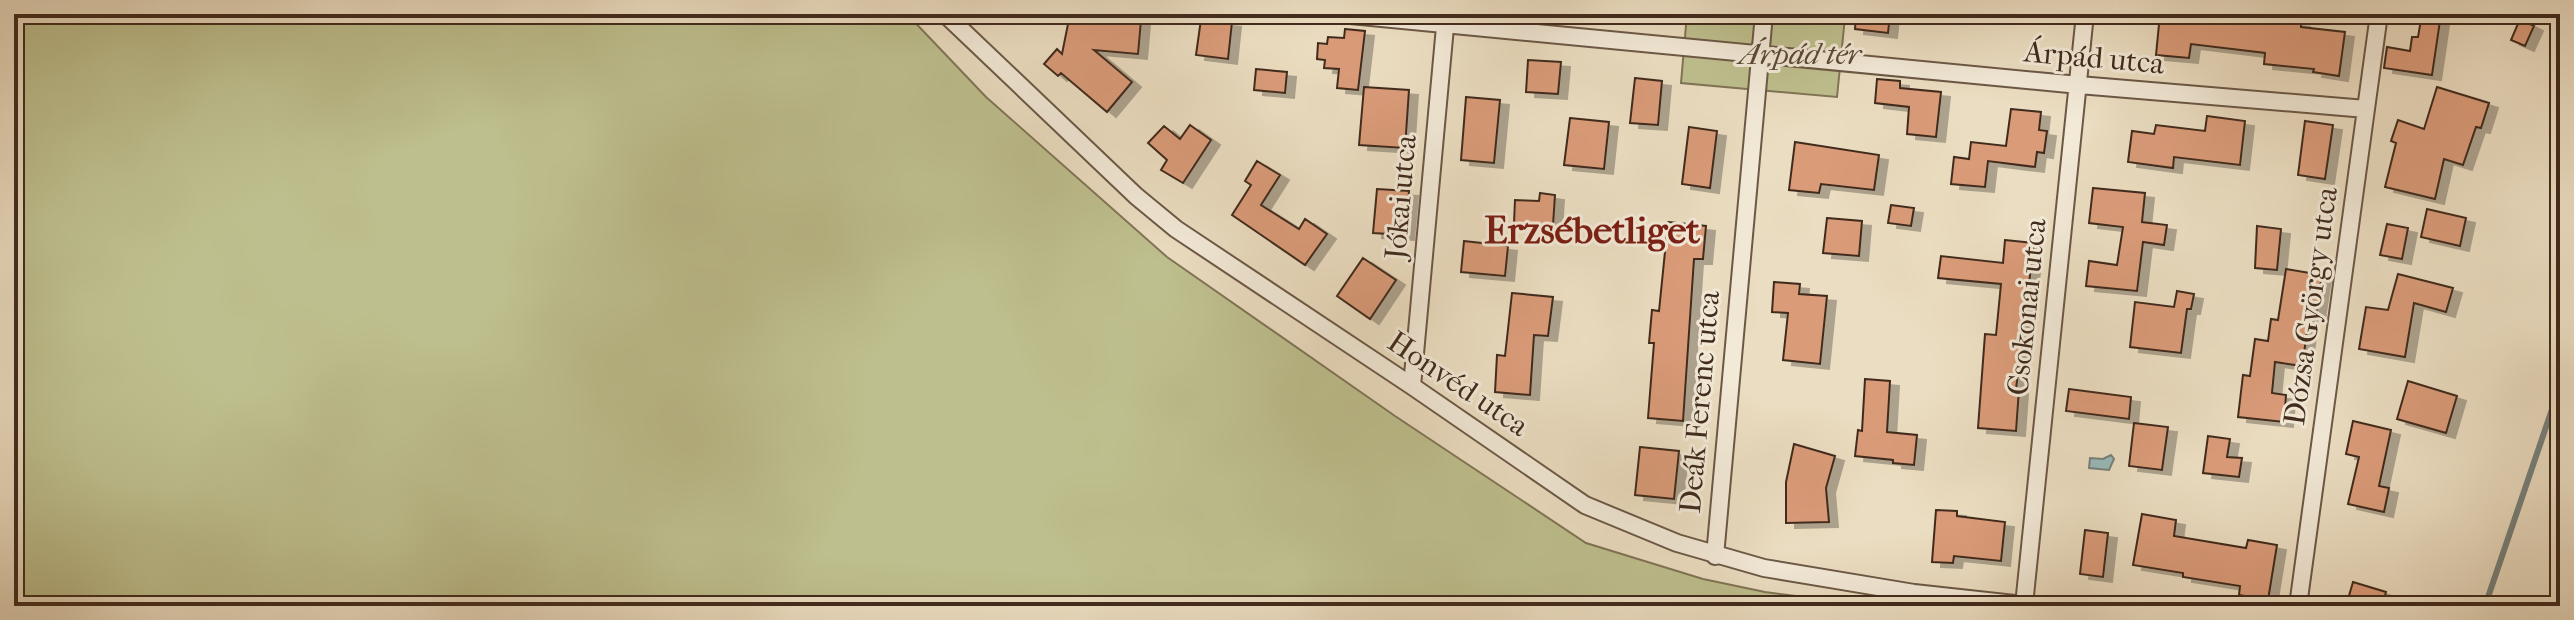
<svg xmlns="http://www.w3.org/2000/svg" width="2574" height="620" viewBox="0 0 2574 620" font-family="'IM FELL French Canon',serif">
<defs>
<filter id="shadow"><feDropShadow dx="9" dy="5" stdDeviation="0" flood-color="#0004"/></filter>
</defs>
<rect width="100%" height="100%" fill="#ebddc1"/>
<filter id="stains"><feTurbulence type="fractalNoise" baseFrequency=".0025" numOctaves="4"/><feColorMatrix values="0 0 0 0 .2 0 0 0 0 .09 0 0 0 0 .02 0 0 0 .5 -.17"/></filter>
<radialGradient id="worn" r=".72"><stop offset=".6" stop-color="#630" stop-opacity="0"/><stop offset="1" stop-color="#630" stop-opacity=".3"/></radialGradient>
<path fill="#bebf8e" stroke="#807556" stroke-width="2" d="M14,14H907L986,97L1167,257L1395,416L1586,543L1703,579L1765,592L1876,606H14Z
M1687,14H1814L1845,17L1837,97L1681,83Z"/>
<path fill="#9ababa" stroke="#76817b" stroke-width="2" d="M2111,455L2114,459L2109,470L2089,468L2090,458L2103,459Z"/>
<g fill="none" stroke-linecap="round" stroke-linejoin="round">
<path stroke="#76817b" stroke-width="6" d="M2485,606L2560,386"/>
</g>
<path fill="#da9b79" stroke="#412b1d" stroke-width="2" filter="url(#shadow)" d="M1070,14L1141,20L1138,54L1094,50L1132,82L1107,112L1061,73L1058,76L1044,64L1057,49L1062,54Z
M1856,14H1890L1888,33L1855,29Z
M2160,14H2248V17L2301,22V27L2345,32L2339,76L2313,72L2314,69L2264,64L2265,53L2191,44L2189,58L2156,55Z
M2422,14H2441L2432,75L2384,68L2387,47L2410,51L2412,37H2418Z
M1201,19L1232,22L1228,59L1196,55Z
M2520,19L2534,26L2525,46L2511,40Z
M1345,29L1365,31L1358,90L1337,88L1339,69L1324,68L1325,60L1317,59L1318,43L1327,44L1328,37L1344,38Z
M1528,60L1561,62L1558,94L1526,92Z
M1256,69L1287,72L1285,93L1254,90Z
M1635,78L1662,81L1658,125L1630,123Z
M1877,79L1900,81V88L1941,92L1936,137L1907,134L1909,107L1875,103Z
M1364,87L1409,90L1405,148L1359,145Z
M2437,87L2489,103L2481,128L2476,127L2463,165L2444,159L2435,199L2385,187L2396,143L2391,141L2398,120L2424,129Z
M1466,97L1500,100L1494,163L1461,160Z
M2011,109L2041,112L2039,130L2047,131L2044,153L2037,152L2035,167L1988,161L1985,187L1951,184L1954,157L1969,159L1971,142L2006,146Z
M2207,116L2245,121L2240,165L2174,157L2173,168L2128,162L2132,131L2154,134L2156,125L2205,131Z
M1570,118L1609,122L1604,169L1564,165Z
M2305,121L2333,125L2325,179L2298,175Z
M1190,125L1211,140L1183,183L1161,170L1167,160L1148,143L1164,126L1180,139Z
M1689,127L1717,131L1710,188L1682,184Z
M1795,142L1879,155L1874,190L1821,184L1819,193L1789,190Z
M1257,161L1280,175L1261,205L1299,229L1305,219L1327,234L1305,265L1232,215L1251,185L1245,181Z
M2093,188L2145,193L2142,222L2167,225L2164,245L2143,242L2137,291L2086,286L2089,261L2117,265L2123,227L2089,223Z
M1377,189L1409,191L1405,235L1373,233Z
M1540,193L1555,195L1553,225L1514,223L1515,200L1539,201Z
M1891,205L1914,208L1911,226L1888,223Z
M2427,209L2466,218L2460,246L2421,237Z
M1827,218L1862,221L1859,256L1823,253Z
M1668,222L1706,226L1703,259H1694L1683,421L1648,418L1654,343H1649L1652,310L1659,311Z
M2387,224L2408,228L2402,259L2380,255Z
M2257,226L2281,229L2277,270L2255,268Z
M2005,240L2034,243L2016,389H2019L2016,431L1978,428L1985,334L1996,335L2001,284L1938,278L1941,256L2003,263Z
M1464,241L1508,246L1505,276L1461,272Z
M1363,258L1396,280L1370,319L1337,296Z
M2286,269L2322,275L2316,314L2310,313L2302,366L2275,362L2272,393L2286,395L2284,422L2238,417L2243,375L2250,376L2255,339L2268,341L2271,319L2278,320Z
M2398,274L2453,288L2446,312L2414,303L2405,357L2359,349L2366,307L2388,310Z
M1774,282L1800,284L1799,294L1827,296L1820,364L1783,360L1788,313L1772,312Z
M2177,291L2194,294L2191,309H2187L2181,353L2130,347L2135,302L2174,307Z
M1512,293L1553,297L1548,336L1534,335L1530,395L1495,392L1497,355L1505,356Z
M1865,379L1890,381L1887,432L1917,435L1914,465L1893,463V460L1855,456L1858,430L1862,431Z
M2408,381L2457,396L2446,433L2397,419Z
M2069,389L2131,397L2129,419L2066,411Z
M2353,421L2391,430L2379,486L2389,488L2384,512L2348,504L2359,457L2346,454Z
M2134,423L2168,427L2162,470L2129,466Z
M2208,436L2230,439L2227,457L2242,458L2239,477L2203,473Z
M1794,444L1835,456L1826,488L1829,522L1786,523V482Z
M1640,447L1679,451L1674,499L1635,495Z
M1936,510L1957,511V516L2005,522L2001,561L1954,556L1953,563L1932,562Z
M2142,514L2176,520L2174,536L2246,548L2248,540L2277,545L2268,600L2239,595L2240,586L2183,577V573L2133,565Z
M2085,530L2108,533L2103,577L2080,574Z
M2353,582L2386,592L2382,606H2346Z"/>
<g fill="none" stroke-linecap="round" stroke-linejoin="round">
<g stroke="#6c5846" stroke-width="20">
<path id="street" d="M945,14L1136,196L1176,229L1412,386L1585,505L1677,543L1764,568L1914,593L2034,606
M1340,14L2079,85L2366,109
M1412,386L1446,16
M1715,556L1764,14
M2024,605L2085,14
M2298,606L2379,14"/>
</g>
<use href="#street" stroke="#f2e9d7" stroke-width="16"/>
</g>
<g text-anchor="middle" dominant-baseline="central" stroke-width="6" stroke-linejoin="round" paint-order="stroke">
<g font-size="30" font-style="italic" fill="#5a4934" stroke="#f2e9d7">
<text x="1800" y="54">Árpád tér</text>
</g>
<g font-size="30" fill="#412b1d" stroke="#f2e9d7">
<text transform="translate(2094 58) rotate(5)">Árpád utca</text>
<text transform="translate(1401 197) rotate(-85)">Jókai utca</text>
<text transform="translate(2311 306) rotate(-82)">Dózsa György utca</text>
<text transform="translate(2027 307) rotate(-84)">Csokonai utca</text>
<text transform="translate(1458 384) rotate(34)">Honvéd utca</text>
<text transform="translate(1700 402) rotate(-85)">Deák Ferenc utca</text>
</g>
<g font-size="38" font-weight="bold" fill="#7a1f14" stroke="#f2e9d7">
<text x="1592" y="230">Erzsébetliget</text>
</g>
</g>
<rect width="2574" height="620" fill="none" stroke="#ebddc1" stroke-width="48"/>
<rect x="16" y="16" width="2542" height="588" fill="none" stroke="#412b1d" stroke-width="4"/>
<rect x="24" y="24" width="2526" height="572" fill="none" stroke="#412b1d" stroke-width="2"/>
<rect width="100%" height="100%" filter="url(#stains)"/>
<rect width="100%" height="100%" fill="url(#worn)"/>
</svg>
